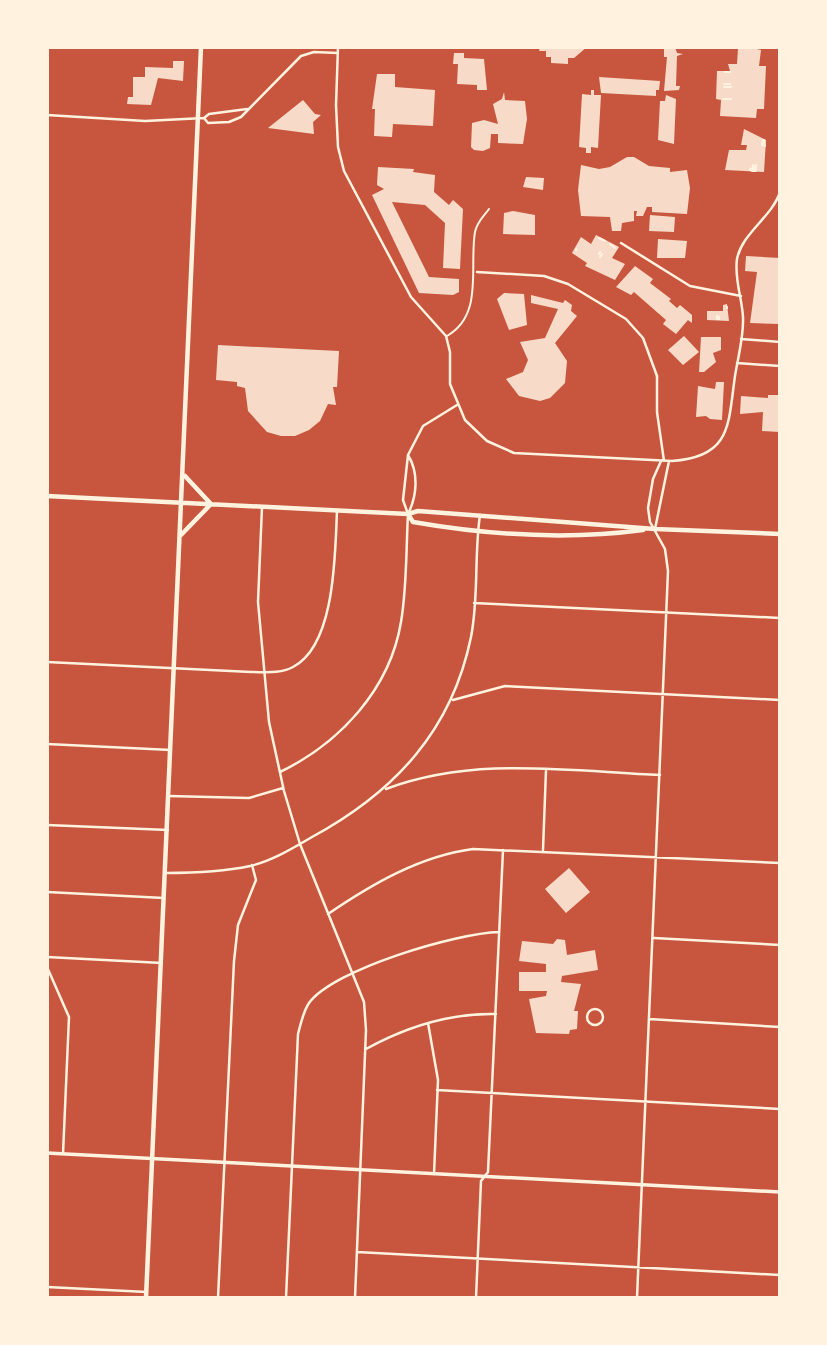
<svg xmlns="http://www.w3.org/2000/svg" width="827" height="1345" viewBox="0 0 827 1345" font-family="Commissioner,sans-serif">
<rect width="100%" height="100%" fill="#c8553d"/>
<path fill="#f7dbc8" d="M540,47H587L574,58H568V64L551,63V57H546V51H539Z
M664,47H675L677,53L683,54L677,56L676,86H680L679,90L664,91L667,57H664Z
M748,47L761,50L759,66H766L764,109H757L756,118L720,116L721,100L716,99L717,71H730L728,64H737L738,48Z
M454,53H464V58L484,59L487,90H477V85L457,84L458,64H453Z
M173,61H184L183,81L158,78L151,105L127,104L128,97H133V77H145V67L173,68Z
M377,74H395V87L435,90L433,126L393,124L392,137L374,136L375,109H372Z
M599,77L660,81L659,90H656V96L601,93Z
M591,90H594V95H601L598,148L591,147V153H586V148L579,147L582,94L591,95Z
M504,92L505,100L525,101L527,119L523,144L498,143V134H491L490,148L483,151L474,150L471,147L472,123L484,120L498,124L493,104L502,99Z
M666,95L676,99L674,144L658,140L660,101H665Z
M303,100L315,114L321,115L313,122L314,134L268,128Z
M744,129L766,140L764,172L725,170L729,150H746L747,145H741Z
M627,157H634L649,166L670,168V172L687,170L690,188L687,214L652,212V207H647L643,216H636L637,211H634V221L622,223L621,231H612L610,217L581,216L578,190L581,165L599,169L610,167Z
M378,167L414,169L413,172L435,175L434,192L449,205L453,200L463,209L460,269L443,268L445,223L425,205L392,202L429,277L459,279V292L453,295L419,293L372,195L384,189L377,185Z
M526,177L544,178L543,190L523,187Z
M513,211L535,215V235L503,234L504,213Z
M650,215L675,217L674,232L649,231Z
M596,235L619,247L612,258L625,264L615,280L585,266L587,263L572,253L581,237L591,244Z
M658,239L687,241L685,258H657Z
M746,256L780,258V324L750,323L757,272L745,271Z
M635,266L653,279L650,283L671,299L669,301L677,308L680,305L692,315V323L688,320L676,334L663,324L666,320L634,292L631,295L616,287Z
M504,293L524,294L527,325L509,330L497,299Z
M531,295L563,303L565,300L572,305L571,311L577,316L555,343L567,361L565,383L550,398L540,401L519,396L506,379L523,372L528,360L520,342L545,338L558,309L531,303Z
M727,304L729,321L707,320V311H723V305Z
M684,336L699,352L683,365L668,350Z
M701,337H721V350L713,353L716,362L704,372H699Z
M218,345L339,351L337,387H333L336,405L328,404L320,421L309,430L295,436H281L267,432L248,411L245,388L237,386V382L216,380Z
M716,382H724L722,420L710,419L706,416L696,417L698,386L715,389Z
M768,395H780V432L762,431L763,412L740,414L741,396L768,398Z
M569,868L590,892L566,913L545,889Z
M557,939L565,940L567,955L595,950L598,970L562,976L561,982L581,984L574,1011H578L577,1029L570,1030L569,1034L536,1033L529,999L546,996L547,991H519V972H546V964L519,961L522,941L553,944Z"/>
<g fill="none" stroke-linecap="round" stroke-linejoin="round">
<path stroke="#fff3e0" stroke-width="2" d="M725,72H730
M724,84H730
M724,87H731
M723,99H731
M763,140H764L765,146L762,145Z
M753,165L754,169L756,165V171H752Z
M754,168V171L750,170V169Z
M599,238L605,241
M610,244L615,248
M576,250V249
M599,254L600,252
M600,257L602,254
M727,307V308
M717,316L719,317V319H717Z"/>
<path stroke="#fff3e0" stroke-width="2" d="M447,336C484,315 469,267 475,232C477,222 484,216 489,209"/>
<path stroke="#fff3e0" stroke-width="2.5" d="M477,272L544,276L568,284L626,319L643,338L657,376"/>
<path stroke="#fff3e0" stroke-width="2.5" d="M338,47L336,105L338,147L344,171L411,297L446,336L450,352V384L465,420L487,441L514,453L672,461C732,457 728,424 735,376C738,357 744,336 743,317C742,298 734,278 737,259C742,233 772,217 780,192
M47,115L145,121L204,118L209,114L247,109
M204,118L208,123L229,122L241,117L301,56L314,52L338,53
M621,243L690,286L741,296
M741,339L780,342
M737,363L780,366
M657,376V412L664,461
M408,455L423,426L457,405
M262,507L258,602L269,722L284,791L300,844L364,1002L366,1030L355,1298
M655,529L669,461
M474,603L780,618
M47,662L251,672C265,672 280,674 293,667C336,645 335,551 337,511
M453,700L505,686L780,700
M47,744L171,750
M280,772C340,743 390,689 401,622C407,587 406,550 408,514L403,500L408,455C419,473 417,496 408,514
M386,789C474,756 567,771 660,775
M169,796L249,798L283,788
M47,825L168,830
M543,850L546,770
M166,873C194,873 222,872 250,866C272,861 293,848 312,837C395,792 452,730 471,637C479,597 474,555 480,515
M47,892L164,898
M328,914C372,884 420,856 473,849L780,863
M654,938L780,945
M47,957L162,963
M47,967L69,1017L63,1154
M587 1017a8 8 0 1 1 16 0a8 8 0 1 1-16 0Z
M649,1019L780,1027
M428,1023L438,1080L434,1174
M366,1049C406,1027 450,1013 496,1014
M437,1090L780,1109
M357,1252L780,1275
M47,1287L147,1292
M218,1298L234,961L238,925L256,880L252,865
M286,1298L298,1034C301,1023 303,1012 309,1003C334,969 457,933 499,932
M476,1298L481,1181L488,1172L503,850
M637,1298L668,571L665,549L650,522L648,508L653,479L661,461"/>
<path stroke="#fff3e0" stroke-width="3.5" d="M47,1153L780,1192"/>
<path stroke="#fff3e0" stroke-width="4.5" d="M47,496L408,514L418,511L655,529L780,534
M408,514L413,522C488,535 568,540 643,530
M181,535L211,504L185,476
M146,1298L201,47"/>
</g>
<rect width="827" height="1345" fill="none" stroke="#fff3e0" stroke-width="98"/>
</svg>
